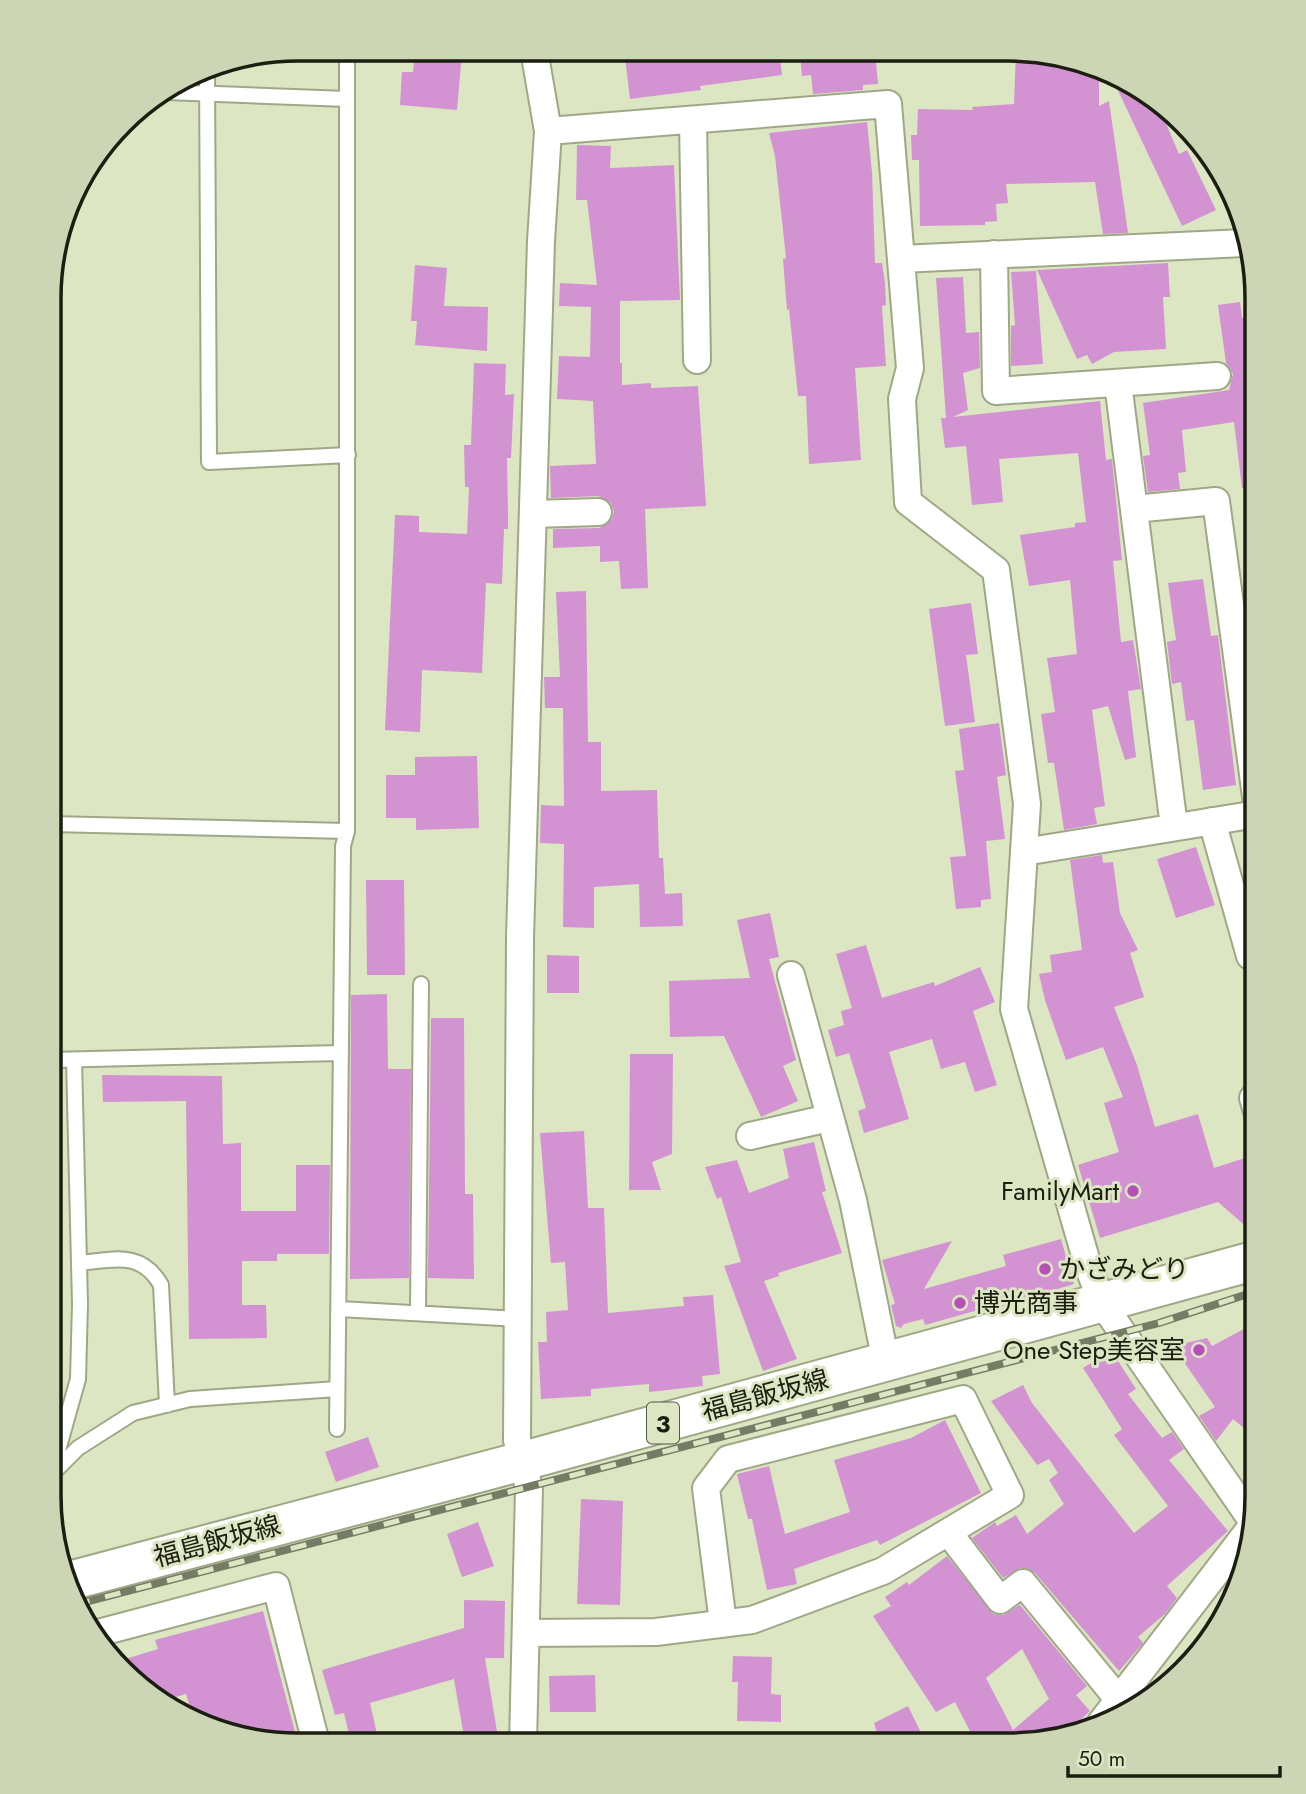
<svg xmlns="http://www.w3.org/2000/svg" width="1306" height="1794" viewBox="0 0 1306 1794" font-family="Jost,'Noto Sans JP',sans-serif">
<rect width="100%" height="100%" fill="#dce6c2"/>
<path fill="#d393d3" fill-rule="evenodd" d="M415,49L462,52L457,110L400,105L402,72H413Z
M675,50H779L782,75L700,86L701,90L630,99L625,57Z
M834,51H875L878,84L863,85V90L813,94L811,75L802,76L800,54Z
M1016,51H1041L1099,75V106L1109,101L1128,233L1103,234L1095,182L1006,184L1008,203L996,204L997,221L985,222V225L920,226L919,160H912L911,135H917L918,109L973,110L972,107L1014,104Z
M1114,82L1147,95L1154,111L1160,109L1179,154L1187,150L1216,210L1182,226Z
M867,122L872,172L875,263H882L885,283L886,305L882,306L886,366L855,368L861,460L809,464L806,396H798L789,309L787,310L783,259L786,258L775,156L769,133Z
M577,145L611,146L610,168L674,165L680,300L620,301V363H622V385L651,383V388L698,386L706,506L645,509L648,588L621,589L619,561L600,562V546L553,548V529L599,528L611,520L614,512L611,503L598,496L551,498L550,466L596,464L593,401L557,399L559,356L590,357L591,307L559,306L560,283L597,285L587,200H576Z
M1168,263L1170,297H1163L1166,349L1114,352L1092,364L1087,355L1077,359L1037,270Z
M415,265L447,268L444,306L488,307L487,351L415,345L417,321H411Z
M1036,271L1043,364L1011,366V326L1015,325L1011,272Z
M963,277L966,333L979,332L980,368L963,373L968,410L953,417L1100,401L1106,460L1112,459L1122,560L1113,561L1121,642L1133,640L1141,689L1128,691L1136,757L1125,760L1108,706L1092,710L1105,806L1094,808L1097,824L1064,830L1054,763H1048L1041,714L1055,712L1047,658L1077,654L1070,580L1029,586L1020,535L1075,527V523L1086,522L1078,453L999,459L1003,502L972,505L966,446L945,448L941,418H946L936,278Z
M1240,302L1242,318L1257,316V487L1242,488L1234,422L1182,430L1186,472L1178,473L1180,489L1148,492L1143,456L1150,455L1143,403L1229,390L1233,374L1226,363L1218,305Z
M474,363L506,364L505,395L514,394L511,458H507L508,515V529H504L502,584L486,583L482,673L422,670L420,732L385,730L395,515L419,516V532L467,534L469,487H465L464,445H471Z
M1203,579L1211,636L1218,635L1236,785L1203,790L1194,720L1186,721L1181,682L1172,684L1167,642L1176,640L1168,583Z
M586,591L588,742H601V791L657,790L659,858H663L665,894L682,893L683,926L640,927L639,884L594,887V928L563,927L564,844L540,843L541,805L564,806L563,708H545L544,677H560L556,592Z
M971,603L978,654L966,655L975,722L945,726L929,609Z
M999,723L1006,775L997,777L1005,839L986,841L991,899L981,900V907L956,909L950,857L966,856L955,771L964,770L959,729Z
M477,756L479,828L416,830V818H386V775H415V757Z
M1196,847L1215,905L1176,918L1157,859Z
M1102,855L1103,863L1113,862L1120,913L1138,950L1130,953L1144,997L1114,1007L1137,1065L1155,1127L1198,1114L1214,1168L1251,1156L1257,1170V1236L1218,1202L1100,1238L1078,1165L1119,1152L1104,1103L1123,1097L1103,1047L1066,1060L1045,1000L1039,974L1052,972L1050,955L1082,950L1070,860Z
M366,880H404L405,975H367Z
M770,913L779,957L769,959L796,1060L783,1066L798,1101L761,1117L724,1036L670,1037L669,981L750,978L737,920Z
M866,945L882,998L934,982L935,986L980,967L995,1002L973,1011L997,1085L975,1092L965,1062L941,1069L932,1039L889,1052L909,1119L864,1133L858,1111L866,1108L849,1053L836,1057L828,1030L844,1025L841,1011L852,1008L836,954Z
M547,955L579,956V993H547Z
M387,994L388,1069H411L409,1278L350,1279L351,995Z
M431,1018H464L465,1194H473L474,1279L428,1278Z
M630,1054H673L672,1154L652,1162L661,1190H629Z
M102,1075L222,1076L223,1144L241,1143V1211H296V1165H330L329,1254H277V1261H242V1305H266L267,1338L189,1339L186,1101L103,1102Z
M584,1131L588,1208H604L608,1313L684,1306L683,1297L713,1295L720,1374L702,1376L703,1386L649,1392V1384L591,1389V1396L541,1399L538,1342H547L546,1312L568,1310L565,1262L551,1263L540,1133Z
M814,1142L826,1191L822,1192L842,1253L778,1273L779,1276L764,1281L797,1359L763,1371L724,1266L741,1262L721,1197L717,1199L705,1167L737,1160L749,1193L789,1178L783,1149Z
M1061,1239L1074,1284L983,1312L982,1309L925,1325L923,1319L904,1324L901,1328L896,1326L891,1305L895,1304L882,1260L952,1241L924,1289L1006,1266L1003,1255Z
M1257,1322L1256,1438L1233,1419L1216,1441L1199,1416L1215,1407L1173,1346L1207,1338L1212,1346Z
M1111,1350L1136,1389L1128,1394L1162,1438L1172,1432L1184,1449L1169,1460L1228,1531L1167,1586L1177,1598L1166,1613L1138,1637L1143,1643L1119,1671L1035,1573L1020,1568L1003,1578L972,1538L995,1522L997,1526L1016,1515L1027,1534L1064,1504L1049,1480L1058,1473L1049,1459L1037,1465L991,1401L1023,1385L1032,1403L1134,1533L1168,1506L1114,1435L1122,1429L1083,1368Z
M945,1420L981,1493L880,1545L877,1540L794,1569L797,1584L767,1590L752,1519H748L737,1474L769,1466L785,1534L850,1512L834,1460L911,1438Z
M368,1437L379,1467L336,1482L325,1452Z
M581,1499L623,1501L620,1605L577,1604Z
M478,1522L494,1566L462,1577L447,1534Z
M947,1556L993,1614L1003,1615L1020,1605L1087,1686L1076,1695L1090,1711L1069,1731L1008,1745H977L955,1702L936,1712L873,1616L891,1606L885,1597L907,1582L909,1585ZM1022,1649L1049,1699L1013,1730L986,1678Z
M464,1600L505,1601L504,1658H485L499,1744L465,1743L454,1679L370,1703L379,1743H351L344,1713L335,1715L322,1670L464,1628Z
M263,1611L298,1743H266L192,1715L186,1694L159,1702L122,1660L158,1649L155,1640Z
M733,1656L772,1657L771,1694L781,1695V1722L737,1721L738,1682H732Z
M595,1675L596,1712H550L549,1676Z
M908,1706L927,1745H881L874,1723Z"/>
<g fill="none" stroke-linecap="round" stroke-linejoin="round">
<g stroke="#9fa886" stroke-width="18">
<path id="service" d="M207,68L209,462L348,455
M166,92L347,99
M50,824L347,831
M50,1060L341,1053
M79,1263C113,1260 141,1250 161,1285L167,1405
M339,1309L519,1319
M418,1313L421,984
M337,1429L343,846L347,831V49
M51,1475L78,1379L80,1304L74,1060
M54,1517L51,1475L78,1448L133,1413L190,1399L337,1389"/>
</g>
<g stroke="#9fa886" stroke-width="30">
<path id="minor" d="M693,120L697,360
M548,131L888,104L910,368L902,399L908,502L996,570L1027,804L1014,1009L1088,1266L1102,1303L1253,1522
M994,254L996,391L1217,376
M901,259L1244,243
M1118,383L1174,827
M1134,509L1216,501L1257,804
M534,514L598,512
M1212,821L1250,956L1257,953
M1024,852L1257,814
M791,975L853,1200L886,1362
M1257,1111L1253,1098L1257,1097
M750,1136L829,1118
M949,1533L1000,1600L1023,1583L1119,1700
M98,1633L276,1586L316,1743
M526,1633L656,1632L752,1620L883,1571L1010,1495L963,1399L728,1459L706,1488L723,1623
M1100,1724L1252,1526
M523,1744L529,1488L517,1440L520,938L541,241L548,131L534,50"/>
</g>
<g stroke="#9fa886" stroke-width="42">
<path id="primary" d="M69,1581L523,1461L1257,1260"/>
</g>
<use href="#service" stroke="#fff" stroke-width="14"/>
<use href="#minor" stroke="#fff" stroke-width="26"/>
<use href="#primary" stroke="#fff" stroke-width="38"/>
<g stroke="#757b64" stroke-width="8">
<path id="rail" d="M74,1605L1159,1323L1257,1291"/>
</g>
<use href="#rail" stroke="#dce6c2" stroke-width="5" stroke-dasharray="16" stroke-linecap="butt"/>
</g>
<g fill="#b450b6" stroke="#dce6c2" stroke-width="2.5">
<circle cx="1133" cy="1191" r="7"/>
<circle cx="1045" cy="1269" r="7"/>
<circle cx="960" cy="1303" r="7"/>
<circle cx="1199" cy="1350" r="7"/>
</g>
<g text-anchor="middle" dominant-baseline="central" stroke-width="6" stroke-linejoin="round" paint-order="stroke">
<rect fill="#dce6c2" stroke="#555a46" stroke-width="2" x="647" y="1402.5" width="32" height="41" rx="5"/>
<g font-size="24" font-weight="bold" fill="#1b1e11">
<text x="663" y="1423">3</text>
</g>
<g font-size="26" fill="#1b1e11" stroke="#dce6c2" text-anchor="end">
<text x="1119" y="1191">FamilyMart</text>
<text x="1059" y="1269" text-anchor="start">かざみどり</text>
<text x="974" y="1303" text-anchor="start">博光商事</text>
<text x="1185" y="1350">One Step美容室</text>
</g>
<g font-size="26" fill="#1b1e11" stroke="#dce6c2">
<text transform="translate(765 1395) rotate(-15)">福島飯坂線</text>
<text transform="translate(217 1541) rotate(-15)">福島飯坂線</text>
</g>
</g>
<path d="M0 0H1306V1794H0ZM298 61H1008A237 237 0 0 1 1245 298V1496A237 237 0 0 1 1008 1733H298A237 237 0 0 1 61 1496V298A237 237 0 0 1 298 61Z" fill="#cdd6b4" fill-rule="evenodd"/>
<path fill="none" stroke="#1b1e11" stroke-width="3.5" d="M298 61H1008A237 237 0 0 1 1245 298V1496A237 237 0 0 1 1008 1733H298A237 237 0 0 1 61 1496V298A237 237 0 0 1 298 61Z"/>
<path d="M1068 1766v10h212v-10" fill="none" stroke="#1b1e11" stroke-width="3.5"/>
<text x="1078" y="1766" font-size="21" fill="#1b1e11" stroke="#dce6c2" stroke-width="5" paint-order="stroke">50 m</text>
</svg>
